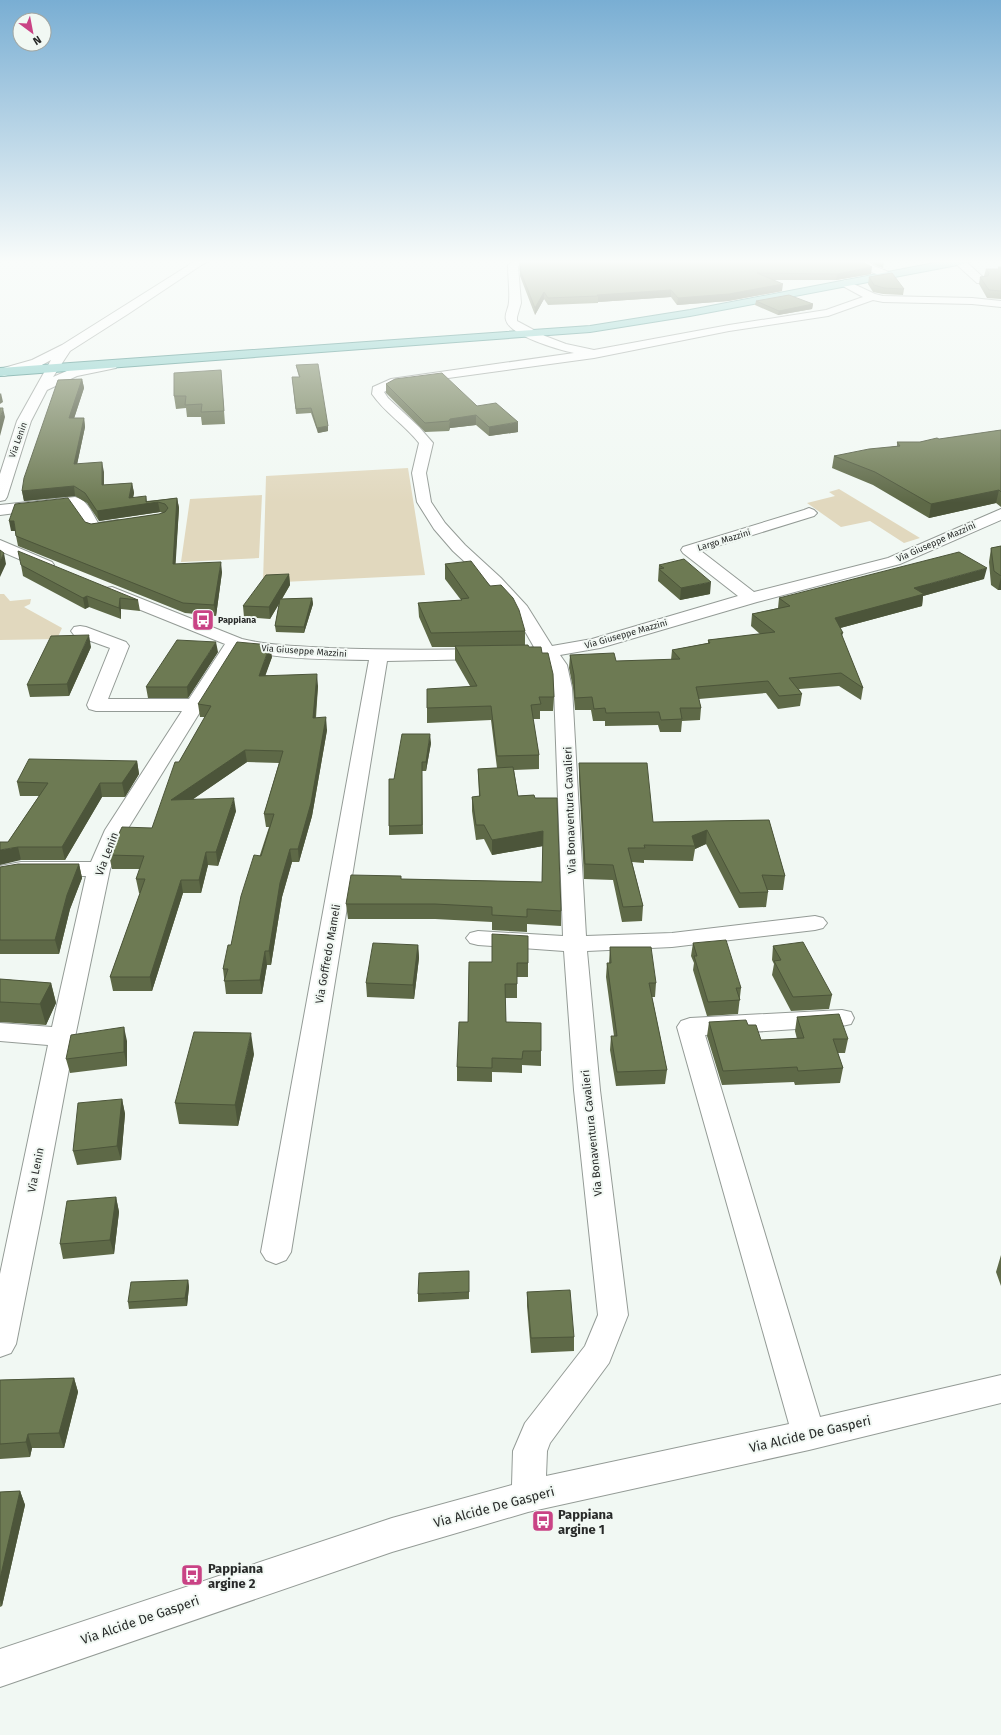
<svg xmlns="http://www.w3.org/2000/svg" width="1001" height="1735" viewBox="0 0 1001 1735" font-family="'Fira Sans',sans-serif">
<rect width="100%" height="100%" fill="#f1f8f3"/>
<path fill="#e1d8be" d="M408,468L425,575L263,583L266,476Z
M839,489L920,538L904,543L870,521L841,527L807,503L835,496L829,492Z
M262,495L259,558L181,562L190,499Z
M0,594H4L10,601L31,599L30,604L24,607L62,628L57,639L0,640Z"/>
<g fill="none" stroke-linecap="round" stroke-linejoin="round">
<g stroke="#949b96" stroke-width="2">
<path id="minor" d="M197,260H209L128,314L70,351L53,377L69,370L112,361L116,362L118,365L116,368L77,376L47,390L31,421L7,497L5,500L0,501V474L17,421L51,360L40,366L4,376L0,375V369L32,360L62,345Z
M514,260L525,261L518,266L521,303L517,317V321L545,336L566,344L594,350L729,325L826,310L863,297L841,285L840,283L845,280L875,294L883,296L972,298L1001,301V307L972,304L883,302L873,300L828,316L729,331L594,358L412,383L395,386L384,392L388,398L419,427L433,443L426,473L431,502L445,523L465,545L501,578L527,606L552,646L592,639L738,596L683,553L681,550L683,547L804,510L809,508L814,510L817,513L814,516L701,551L754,592L888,558L1001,509V520L900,564L757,602L600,648L560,655L567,665L572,688L586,936L672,933L815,916L823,918L827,923L823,928L815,930L672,947L587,951L600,1090L628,1315L609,1363L550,1443L547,1451L546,1476L789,1424L677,1027L681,1021L690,1018L842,1010L851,1012L854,1018L851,1024L842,1026L705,1035L820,1417L1001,1375V1403L809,1450L528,1512L392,1552L0,1687V1649L392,1518L512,1485L513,1451L525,1423L585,1346L598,1315L574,1090L564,951L478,945L470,943L466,938L470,933L478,931L563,936L554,688L549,666L542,657L531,656L528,652L531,648L534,647L514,612L489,584L453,551L434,529L417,502L412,473L419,443C405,425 385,413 372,394L373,387L391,379L574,353C559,350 510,336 506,320C504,314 509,308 509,302C510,290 508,277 508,265Z
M861,260H871L870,262L874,266L891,273L892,275L887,278L866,270L860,263Z
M956,260H964L985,279L986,281L985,283H977L956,264L955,262Z
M75,497C87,499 92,513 98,523L118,520L123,522L126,525L123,528C113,531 98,534 88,531L71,506L0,515V505Z
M0,540L52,562L54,565L52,568L46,570L40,568L0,551Z
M112,587L242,639C271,646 299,646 329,648C381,650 432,650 484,649L490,650L493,654L490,658L484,659L387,661L291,1252L286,1260L276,1264L266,1260L261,1252L369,660C326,659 281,660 239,649L127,830L110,869L75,1037L42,1213L16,1344L11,1353L0,1357V1274L48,1045L0,1041V1023L52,1027L86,876H21L0,880V866L21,862H91L105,830L182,711H96L89,709L87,705L110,648L74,635L71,631L74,627L80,626L86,627L126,642L129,646L108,699H189L225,644L106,596L104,592L106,588Z"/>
</g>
<g stroke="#2b7b74" stroke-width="2">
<path id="major" d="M950,260H973L968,263L690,316L590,332L0,376V368L590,326L690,310Z"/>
</g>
<use href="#minor" fill="#fff" fill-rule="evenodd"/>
<use href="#major" fill="#80cac4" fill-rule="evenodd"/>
</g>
<path fill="#5e6947" d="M520,260L871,274L836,280H774L782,291L728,301L677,305L671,297L598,302V303L548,305L544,299L535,315L520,276Z
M872,260H883L884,261L883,268L875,265L872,262Z
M998,267H1001V299L987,298L979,284L980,277L984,276L986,269H998Z
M869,277L904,289L903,295L883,294L873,292L868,284Z
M756,301L813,304L812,309L778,315L755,305Z
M296,365L328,431L318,433L311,413L296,414L292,377H299L297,370Z
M221,370L225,424L202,425L201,417H187L186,408L176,409L174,396Z
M82,379L84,388L74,418H84L85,427L77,464L104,472V485L132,483L134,493L133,498L147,501L177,498L179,508L175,564L222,572L216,616L185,613L18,546L15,531H11L85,522L91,524L159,514L163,513L160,512L99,521L87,503L75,496L24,501L22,491Z
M386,384L477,406L518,432L489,436L476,425L450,428L449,431L425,432L386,393Z
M1001,430V507L996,503L929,518L873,485L832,468L834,456L897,446V442H920Z
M1001,546V590H998L991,585L989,562L991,548Z
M445,564L490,586L525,631V645L554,697L553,711H540V719H533L539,755V769L514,770L518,796L534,795L561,911V926L527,924V932L492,930V922L435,919H348L346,904L401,879L542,882L543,846L492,855L484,839L476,840L472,811V797L479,796L478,769L497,768L491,720L427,723V708L470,686L455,660V647H432L419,617L418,603L461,600L445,579Z
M21,565L138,600L140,611L121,609V619L89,607L85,609L23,576Z
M659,565L710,594L680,600L658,581Z
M289,574L290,585L282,599L312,598L313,604L304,633L276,632L275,626L279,604L270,619L244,617L243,606Z
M984,579L923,596L922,606L840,628L843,633L842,636L863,688L861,700L839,686L799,689L802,694L800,706L778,709L766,693L699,699L701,708L700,720L682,721L681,732H660L658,725L605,726V721H593L591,710H575L573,688L569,668L570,655L616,661L671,660L672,650L708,643V640L760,634L751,626L752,614L778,608L779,598Z
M91,647L69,696L30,697L27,685Z
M218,652L188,698H148L146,687Z
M272,657L265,675L318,686L316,718L327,730L312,816L299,862H292L282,897L271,965H267L262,994H226L223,969L269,827H266L264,814L279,763L247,762L193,799L236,811L218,866L208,865L201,893H183L152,991H113L110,977L140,893H139L136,879L140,869H112L109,855L152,828L179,762L205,717H200L198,704Z
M431,743L426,771H422L423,834L389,835V826L394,779Z
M137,761L139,774L125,797H102L65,860H21L8,842L39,796H20L17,782Z
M579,763L653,822L769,820L785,876L783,890H767L768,892L766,907L739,908L706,844L695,849L693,861L644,860V863L632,862L643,906L642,921L622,922L613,880L584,879L579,777Z
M79,864L82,878L70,909L59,954H0V867Z
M693,943L741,988L738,1014L707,1016L693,970L694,963L691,956Z
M418,945L419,958L414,999L367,997L366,983Z
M773,946L832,995L829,1009L791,1011L772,975L774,964L772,960Z
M610,947L656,983L655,997H652L667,1070L665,1084L616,1086L610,1050L611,1036H614L606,977L607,963H609Z
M469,962L528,963V977H517V998H505L506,1022L541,1051V1066L522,1065V1073L492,1072V1082L457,1081V1067L468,1022Z
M0,979L51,983L56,1003L46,1025L0,1022Z
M797,1017L848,1039L845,1053H838L843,1068L840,1083L795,1085L794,1082L722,1085L707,1036L709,1022L748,1025L761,1040L797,1039L795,1031Z
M127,1041V1066L70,1073L66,1059Z
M254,1054L238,1126L179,1124L175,1103Z
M122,1099L125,1114L121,1160L77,1165L73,1151Z
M116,1197L119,1212L114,1254L63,1259L60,1244Z
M1001,1255V1286L996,1272Z
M188,1280L189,1287L187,1306L129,1309L128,1302Z
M469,1292V1299L418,1302V1294Z
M527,1292L574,1337V1351L531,1353L527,1306Z
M74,1378L78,1392L64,1448H32L30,1457L0,1459V1380Z
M20,1491L25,1505L2,1606L0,1607V1492Z"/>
<path fill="#4c553a" d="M872,267L871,274L836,280L837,274Z
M783,284L782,291L728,301L677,305L678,298Z
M671,290V297L598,302V296L597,295Z
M544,292V299L535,315V308Z
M813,304L812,309L778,315L779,311Z
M82,379L84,388L71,428L69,418Z
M1,393L3,402L0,404V394Z
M3,408L5,417L0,436V419Z
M476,415V425L450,428L449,431L450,419Z
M84,418L85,427L75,474L74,464Z
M518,422V432L489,436V427Z
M328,426V431L318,433L317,428Z
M102,462L104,472V495L102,485Z
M132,483L134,493L131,506L146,496L147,503L158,502L160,512L99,521L97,511L129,498Z
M74,486L75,496L24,501L22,491Z
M999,490L996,503L929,518L931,504Z
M177,498L179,508L175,574L173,564Z
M9,521H14L16,531H11Z
M4,553L6,564L0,577V561Z
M221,562L222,572L216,616L214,605Z
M987,568L984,579L923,596L922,606L833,630L835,618L914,588Z
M289,574L290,585L270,619L269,607Z
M1001,577V590H998Z
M711,582L710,594L680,600L681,588Z
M87,596L89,607L85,609L83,598Z
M120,598L121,609V619L119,608Z
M312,598L313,604L304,633V627Z
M89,635L91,647L69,696L67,684Z
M216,642L218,652L188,698L187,687Z
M270,645L272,657L261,688L259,676Z
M317,674L318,686L314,731L313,718Z
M326,717L327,730L312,816L299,862L298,849Z
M430,734L431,743L426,771V762Z
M245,750L247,762L173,813L171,800Z
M137,761L139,774L125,797L122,783Z
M100,783L102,797L65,860L62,847Z
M234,798L236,811L218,866L216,852Z
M707,830L706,844L695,849V846L692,836Z
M543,831V846L492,855V840Z
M18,847L21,860L0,865V850Z
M290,849L292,862L282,897L271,965L269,951L280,883Z
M206,852L208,865L201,893L199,880Z
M79,864L82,878L70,909L59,954L55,940L67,895Z
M181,880L183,893L152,991L150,977Z
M418,945L419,958L414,999L413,985Z
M265,951L267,965L262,994L260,980Z
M51,983L56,1003L46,1025L40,1004Z
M124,1027L127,1041V1066L124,1052Z
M251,1033L254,1054L238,1126L235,1105Z
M122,1099L125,1114L121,1160L117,1146Z
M116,1197L119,1212L114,1254L110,1240Z
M188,1280L189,1287L187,1306L185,1298Z
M74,1378L78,1392L64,1448L59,1433Z
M28,1434L32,1448L30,1457L26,1442Z
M20,1491L25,1505L2,1606L0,1600V1579Z"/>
<path fill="#6d7a53" stroke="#4c553a" d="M520,260H862L866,264L872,267L837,274L757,273L783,284L729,294L678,298L671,290L597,295L598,296L548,298L544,292L535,308L520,270Z
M998,267H1001V291L989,290L980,277L988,276L989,273L986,269H1000Z
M892,273L904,289L884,288L874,285L869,277Z
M789,295L813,304L779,311L756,301Z
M318,364L328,426L317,428L311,408L296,409L292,377H300L296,365Z
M221,370L224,411L201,412L202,404L185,405L186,396H174V373Z
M442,373L477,406L496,403L518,422L489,427L476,415L450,419L449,421L425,423L386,384L395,379Z
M82,379L69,418H84L74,464L102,462V485L132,483L129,498L146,496V502L177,498L173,564L221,562L214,605L183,603L16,536L14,521H9L15,504L68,498L85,522L91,524L159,514L165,512L168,508L165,504L158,502L97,511L85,493L74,486L22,491L24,478L58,380Z
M0,408H3L0,419Z
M1001,430V492L999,490L931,504L875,472L834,456L869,449L900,446L897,442H920L937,438L939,439Z
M1001,546V576L994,571L991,548Z
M0,550L4,553L0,561Z
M18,551L138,600L120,598L119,608L87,596L83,598L21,565Z
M959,552L987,568L914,588L924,594L835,618L843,633H841L863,688L841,673L789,678L802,694L779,696L768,681L696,687L701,708H680L682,719L661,720L659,712L606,713L605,708L594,709L592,697L575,698L574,675L570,655L614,653L616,661L680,659L672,650L710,643L708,640L775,632L752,614L790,606L779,598Z
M684,559L711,582L681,588L659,569L664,568L659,565Z
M471,561L490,586L501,585L513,598L519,610L525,631L431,633L418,603L462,600L461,599L469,598L445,564Z
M289,574L269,607L243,606L266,575Z
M312,598L304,627L275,626L280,599Z
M89,635L67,684L27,685L51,636Z
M177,640L216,642L187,687H146Z
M237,642L270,645L259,676L317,674L313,718L326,717L311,803L298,849H290L280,883L269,951H265L260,980L224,981L228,969H223L228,945H231L241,896L254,855L261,856L274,814H264L283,751L245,750L171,800L234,798L216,852H206L199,880H181L150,977H110L145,879H136L144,856L109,855L122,827L152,828L175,762H179L211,706L198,704Z
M528,645L529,647H541L542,653H548L553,674L554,697H539L541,704L531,705L539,755L497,756L491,706L427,708V689L477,686L455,646Z
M402,734H430L426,762H422V825L389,826V779H394Z
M29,759L137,761L122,783H100L62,847H18L0,850V842H8L48,783L17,782Z
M579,763H647L653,822L769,820L785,876L762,875L768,892L740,893L707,830L692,836L695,846L644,845L645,848H628L643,906L623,907L613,865L585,864Z
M513,767L518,796L534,795L535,798H557L561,911L527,909V917L492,915V907L435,904H346L351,875L401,876V879L542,882L543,831L492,840L484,825H476L472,797L480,796L478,769Z
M18,864H79L67,895L55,940H0V867Z
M492,934L528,936V963H517V984H505L506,1022L541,1023V1051H523L522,1059L492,1058V1068L457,1067L459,1022H468L469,962H492Z
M726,940L741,988H736L740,1000L708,1002L694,956H697L693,943Z
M803,942L832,995L793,997L774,961L781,960L773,946Z
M373,943L418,945L413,985L366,983Z
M610,947H651L656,983H649L667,1070L617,1072L611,1036H617L607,963H611Z
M0,979L51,983L40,1004L0,1002Z
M839,1014L848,1039H833L843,1068L798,1071L797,1067L723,1071L709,1022L746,1020L748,1025H756L761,1040L804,1038L797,1017Z
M124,1027V1052L66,1059L71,1035Z
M194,1032L251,1033L235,1105L175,1103Z
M122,1099L117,1146L73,1151L78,1103Z
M116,1197L110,1240L60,1244L67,1201Z
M469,1271V1292L418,1294L419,1273Z
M188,1280L185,1298L128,1302L131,1282Z
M570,1290L574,1337L531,1338L527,1292Z
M74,1378L59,1433L28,1434L26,1442L0,1444V1380Z
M20,1491L0,1579V1492Z"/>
<linearGradient id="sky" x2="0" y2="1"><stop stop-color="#79aed3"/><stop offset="0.52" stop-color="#f9fcfa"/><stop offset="1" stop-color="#f9fcfa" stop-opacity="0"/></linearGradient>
<rect width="1001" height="503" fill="url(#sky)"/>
<defs>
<g id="bus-square" transform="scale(1.15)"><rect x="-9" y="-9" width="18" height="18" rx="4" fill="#c94385" stroke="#f1f8f3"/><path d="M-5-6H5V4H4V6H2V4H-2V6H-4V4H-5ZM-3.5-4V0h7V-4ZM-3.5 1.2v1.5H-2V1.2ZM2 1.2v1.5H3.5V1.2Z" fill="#fff"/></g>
</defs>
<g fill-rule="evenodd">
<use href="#bus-square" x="203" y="620"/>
<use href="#bus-square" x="543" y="1521"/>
<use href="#bus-square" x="192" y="1575"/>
</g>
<g text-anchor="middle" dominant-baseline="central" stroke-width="4" stroke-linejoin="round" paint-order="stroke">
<g font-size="9" fill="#282a29" stroke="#f1f8f3">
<text transform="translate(18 440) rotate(-70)">Via Lenin</text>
<text transform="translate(724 540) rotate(-17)">Largo Mazzini</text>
<text transform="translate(936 542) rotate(-24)">Via Giuseppe Mazzini</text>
<text transform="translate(626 634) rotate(-16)">Via Giuseppe Mazzini</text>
<text transform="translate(304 651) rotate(4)">Via Giuseppe Mazzini</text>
</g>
<g font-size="9" font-weight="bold" fill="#282a29" stroke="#f1f8f3" text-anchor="start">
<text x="218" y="620">Pappiana</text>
</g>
<g font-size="11" fill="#282a29" stroke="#f1f8f3">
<text transform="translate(570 810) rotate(-92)">Via Bonaventura Cavalieri</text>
<text transform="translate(107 854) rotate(-69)">Via Lenin</text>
<text transform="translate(328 954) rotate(-80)">Via Goffredo Mameli</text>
<text transform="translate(592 1133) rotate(-96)">Via Bonaventura Cavalieri</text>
<text transform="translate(36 1170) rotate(-79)">Via Lenin</text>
</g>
<g font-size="13" fill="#282a29" stroke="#f1f8f3">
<text transform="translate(810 1434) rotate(-13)">Via Alcide De Gasperi</text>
<text transform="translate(494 1507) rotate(-15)">Via Alcide De Gasperi</text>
<text transform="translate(140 1620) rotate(-19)">Via Alcide De Gasperi</text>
</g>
<g font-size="13" font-weight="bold" fill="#282a29" stroke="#f1f8f3" text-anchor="start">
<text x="558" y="1514">Pappiana<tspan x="558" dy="15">argine 1</tspan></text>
<text x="208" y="1568">Pappiana<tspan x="208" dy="15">argine 2</tspan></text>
</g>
</g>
<g transform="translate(32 32) rotate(148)"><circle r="19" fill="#f1f8f3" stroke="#a1a6a2"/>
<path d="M0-3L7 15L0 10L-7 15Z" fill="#c94385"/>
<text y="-6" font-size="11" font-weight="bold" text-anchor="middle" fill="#282a29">N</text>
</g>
</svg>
